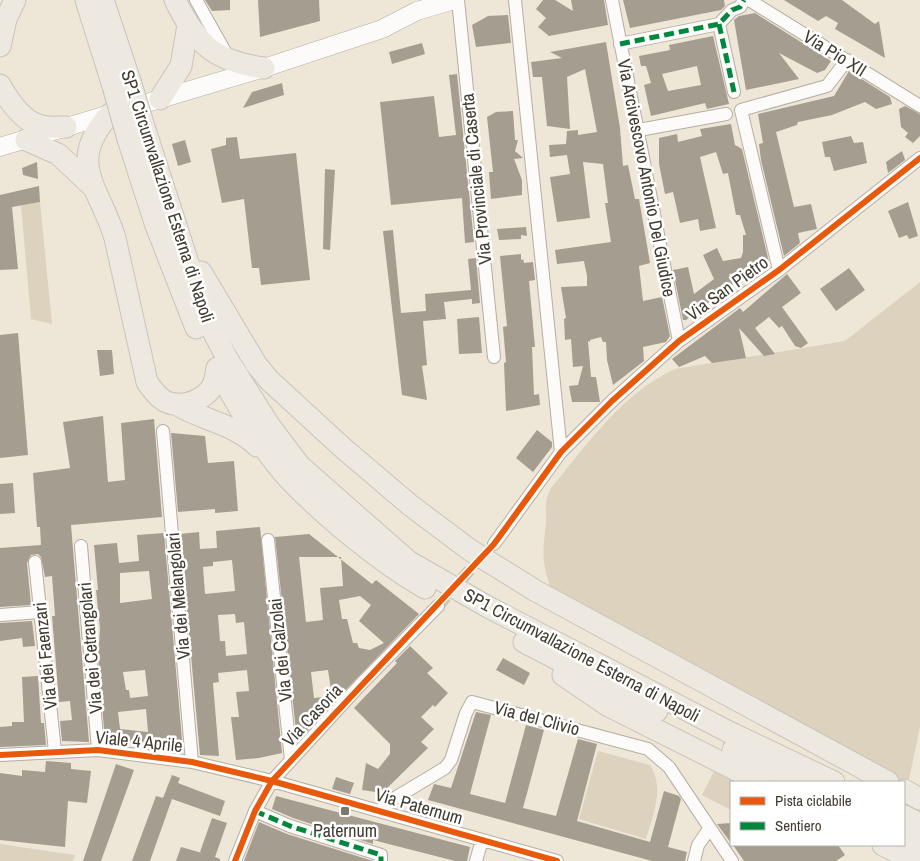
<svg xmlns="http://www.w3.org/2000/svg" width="920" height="861" viewBox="0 0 920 861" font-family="'Archivo Narrow',sans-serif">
<rect width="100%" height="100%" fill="#eee6d6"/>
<path fill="#dcd2bd" d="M40,202L52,324L31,319L21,205Z
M920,282V727L908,784L550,586C541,557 543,552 546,523C547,507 543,504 551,488C588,444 621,394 675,369L845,341Z
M598,751L650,765C665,789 653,814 646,839L579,819Z
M714,771L737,782H731V810L702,795Z
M0,844L75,855L73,861H0Z"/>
<path fill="#a59e90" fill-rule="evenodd" d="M205,0H230V10L212,11Z
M258,0H319L320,21L260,37Z
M543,0H555L573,11L571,0H604L608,25L549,36L538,27L546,18L536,9Z
M623,0H724L725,6L721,10L630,28Z
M784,0H842L875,24L879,21L885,58L835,29L838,23L826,16L818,21Z
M755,13L831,61L825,70L817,73L779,53L799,79L746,90L734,20L739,16Z
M508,15L511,43L476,47L472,25L488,16Z
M713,36L729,104L707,109L705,103L651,116L644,85L651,83L646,66H641L639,56L670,50L669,45ZM697,66L701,85L668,91L662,74Z
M606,42L620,128L623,166L628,165L635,199H639L650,263L639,266L643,301L662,297L670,336L666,342L643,347L644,361L613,385L607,360L606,342H603L601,337L590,340V342L588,341L591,377H596L600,402H572L569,386L578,385L583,366L573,367L571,339L565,340L564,319L566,318L561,287L587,286V276L584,261L557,264L555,250L611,242L605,203H608L603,164L583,162L590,218L557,222L550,177L570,174L567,155L550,157L549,145L566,144L567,131L578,130V135L597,132L585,69L567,77L570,129L547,126L542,77H533L531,62L562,58L550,52Z
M422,43L425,54L392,64L389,52Z
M849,71L890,97L892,104L876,109L865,102L832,115L798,122L797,125L776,132L794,207L811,204L817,229L798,233L800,243L784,256L761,160L759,144L763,143L758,114L834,96Z
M457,74L474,242L465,243L462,198L391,205L380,102L434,96L439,137L456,135L449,75Z
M282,83L284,95L243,108L252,92Z
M905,106L920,114V136L913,143L905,137L908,133L901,127L899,109Z
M513,111L515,140H518L515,151L523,158L514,159L522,180V195L491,199L489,172H493L487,117L496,112Z
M731,124L735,145L742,149L769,262L752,278L750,271L729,274L733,284L686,320H683L673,270L688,267L694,294L714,279L703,255L717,248L723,261L741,258L743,252V235H746L740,215H736L728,173L723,174L716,152L700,157L716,228L700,231L698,219L680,223L673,192L665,194L659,164V138L677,134L678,142L702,136L700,129Z
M851,136L854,143L863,142L867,163L834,171L830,157H825L822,142Z
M237,137L240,159L296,153L310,280L261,285L259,268H252L244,199L222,203L211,149L226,145V138Z
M185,140L191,162L178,166L172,144Z
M902,151L905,160L888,173L886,162Z
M37,162L38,179L23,175L22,168Z
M325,169L335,170L330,250L323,249Z
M39,186L40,202L12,207L18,269L0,270V195Z
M908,202L918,236L909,239L907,235L899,238L888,211Z
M526,227L527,236L521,235V239L499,240L497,229Z
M393,230L401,313L426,311L425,294L471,290L468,259L476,258L480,303L472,304V299L444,302L446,319L423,321L427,365L422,366L427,400L402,395L383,231Z
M521,254V260L523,259L524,263L533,262L535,280L529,281L535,347H532L534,395L539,394L540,405L506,411L504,363L506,362L503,327L507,326L500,256Z
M849,268L865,290L836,311L820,289Z
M787,274L801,293L782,307L808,343L801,348L795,346L782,326L779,328L769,317L755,328L775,354L764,356L739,328L746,358L712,363L705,356L679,367L672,359L740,308L743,312Z
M479,317L482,353L459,354L457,319Z
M18,333L28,455L0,458V335Z
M97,350H112L114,374L100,376Z
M103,416L108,482L125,480L121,423L154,419L162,517L71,525L89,742L62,741L60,721L72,720L70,701L59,702L52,616H55L52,576L45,577L41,557L38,554L31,555L27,563L31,605L0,607V548L41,545L40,527H37L33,473L70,468L63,422Z
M537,430L552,442V447L533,472L516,458Z
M171,433L205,436L208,463L234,461L238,511L215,513V509L178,512Z
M13,483L15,513L0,514V484Z
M260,527L282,753L259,758L236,760L231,717H239L236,692L249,691L247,670L218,673L219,682L213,683L219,756L200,755L180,534L199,532L200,549L217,548L216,531ZM232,560L235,591L205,594L203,567L213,566V562ZM235,614L236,623L244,622L247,654L226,656L225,641H220L218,615Z
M164,533L183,751L105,741L98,657L100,629L96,590H98L94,545L117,543L119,563L139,561L137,535ZM149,571L152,599L120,603V573ZM145,670L148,696L130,698L129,690H126L123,672ZM146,709L148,732L120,729L118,712Z
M309,534L372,584L376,580L419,614L333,703L332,697L307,731H296L275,537ZM299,557H341L343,586L320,588L323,620L306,622ZM360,596L371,605L359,621L384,643L370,650L359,648L357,643H353L347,619H342L339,600ZM328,670L332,696L314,698L311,672Z
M32,621L35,646L23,647L22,638L0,641V623Z
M410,646L433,668L427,673L448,693L435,707L433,705L421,717L434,729L421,742L428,748L382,793L362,790L366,763L378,769L390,754V744L354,708L397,663L395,661Z
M503,658L530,673L524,685L496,670Z
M38,676L41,723H44L46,745L0,747V727L12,726V722H24L22,677Z
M476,712L491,715L470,794L505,803L526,725L544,730L523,808L556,816L578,739L597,744L577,821L650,842L664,791L679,796L681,799L668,847L687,852L685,861H652L428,800L434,784L451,788Z
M46,761L71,763V769L91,771L87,803L68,801L65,847L0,840V773L22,776V770L45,772Z
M116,764L134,770L101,861H83Z
M172,775L180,778L178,783L225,801L220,816L172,799L150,861H132L156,796L163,798Z
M336,777L354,783L350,794L332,789Z
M276,796L470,847L467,861H455L373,840V844L293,818L272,809Z
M212,818L227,823L215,857L220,859V861H176L181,847L202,853L200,852Z
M259,822L287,834L373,861H244Z
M731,823V843L717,824Z
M733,845H838L845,855L836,861H744Z"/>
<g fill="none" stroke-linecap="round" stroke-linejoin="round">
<path stroke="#ccc4b5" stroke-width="12" stroke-dasharray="12 6" stroke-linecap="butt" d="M438,606L485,553"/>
<g stroke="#b5aea2" stroke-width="14">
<path id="minor" d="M196,0L228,57
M458,0L494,357
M515,0L561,452
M612,0L679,341
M749,0L920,106
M719,24L734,92
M620,44L719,24L732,10L740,7L744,0
M639,130L726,114
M779,270L741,110L827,86L847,60
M163,431L192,762
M268,540L291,760
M494,544L561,452L612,401L679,341L779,270L920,158
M81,546L98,750
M35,562L55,751
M0,615L40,612
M0,755L98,750L192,762L272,781L557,861
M255,811L290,826L381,855V861
M380,811L395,798L445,768L451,760L466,713L472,702L648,749L669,767L732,861
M235,861L255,811L272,781L360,685L438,606
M476,861L482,840
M694,861L698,845L709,829"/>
</g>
<g stroke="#b5aea2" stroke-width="19">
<path id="secondary" d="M0,147L264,68L382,29L417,11L454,0"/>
</g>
<g stroke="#c8c4bc" stroke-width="23">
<path id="trunk" d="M86,0L113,86
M103,0L130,81
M175,0C197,44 213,61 264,68
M0,46L6,19L15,0
M0,85C9,101 24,123 42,126C50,128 59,127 66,127
M160,99L181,66L188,25
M110,114C65,163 100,188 115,238L147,382C151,388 156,395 163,400C177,409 199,403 210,390C215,383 216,376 217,368
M146,133L206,318L228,360L269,425L300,466L408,561L488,607L727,731L834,782
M128,139L155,223L196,328
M26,140L58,154L92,186
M201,272L256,364L269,380L343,448L410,505L470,550L536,591L888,782
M217,369C239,406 259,446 288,478C324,516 380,562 425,588
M176,404C203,421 234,423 257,446
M524,642L657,711
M563,675L607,705L760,782
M733,750L798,782
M904,790L920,799
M904,816L920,824
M904,834L920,842
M883,845L915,861"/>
</g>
<use href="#minor" stroke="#fcfbf9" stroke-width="12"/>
<use href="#secondary" stroke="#fcfbf9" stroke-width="18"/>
<use href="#trunk" stroke="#eee9e0" stroke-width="21"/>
<g stroke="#c8c4bc" stroke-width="23" stroke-linecap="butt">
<path id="trunk-bridge" d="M130,81L146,133
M113,86L128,139"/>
</g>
<use href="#trunk-bridge" stroke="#eee9e0" stroke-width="21"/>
<path stroke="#00873e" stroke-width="5" stroke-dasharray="10 5" stroke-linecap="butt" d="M719,24L734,92
M620,44L719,24L732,10L740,7L744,0
M255,811L290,826L381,855V861"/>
<g stroke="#fff" stroke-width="9">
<path id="cycleway" d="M0,755L98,750L192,762L272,781L557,861
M235,861L255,811L272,781L494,544L561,452L612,401L679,341L779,270L920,158"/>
</g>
<use href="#cycleway" stroke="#e8590c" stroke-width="6"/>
</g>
<rect fill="#7e776a" stroke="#fff" stroke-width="2" x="340" y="806" width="10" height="10" rx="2.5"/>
<g text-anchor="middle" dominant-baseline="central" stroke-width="5" stroke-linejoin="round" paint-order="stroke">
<g font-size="18" fill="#423b30" stroke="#fff">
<text transform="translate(835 53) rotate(32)">Via Pio XII</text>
<text transform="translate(647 178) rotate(79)">Via Arcivescovo Antonio Del Giudice</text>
<text transform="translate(476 179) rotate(-96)">Via Provinciale di Caserta</text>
<text transform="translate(168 196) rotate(72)">SP1 Circumvallazione Esterna di Napoli</text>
<text transform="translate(727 288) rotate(-36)">Via San Pietro</text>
<text transform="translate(178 596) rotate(-95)">Via dei Melangolari</text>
<text transform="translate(90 648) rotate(-95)">Via dei Cetrangolari</text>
<text transform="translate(280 650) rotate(-96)">Via dei Calzolai</text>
<text transform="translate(582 655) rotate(28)">SP1 Circumvallazione Esterna di Napoli</text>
<text transform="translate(45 656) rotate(-96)">Via dei Faenzari</text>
<text transform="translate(312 715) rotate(-47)">Via Casoria</text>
<text transform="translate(537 718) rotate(15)">Via del Clivio</text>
<text transform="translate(139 741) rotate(6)">Viale 4 Aprile</text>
<text transform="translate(419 806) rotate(16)">Via Paternum</text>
</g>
<g font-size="18" fill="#423b30" stroke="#fff">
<text x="345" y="830">Paternum</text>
</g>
</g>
<rect x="730" y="781" width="175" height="65" fill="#ffffff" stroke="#b3b1ac"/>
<rect x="740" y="797" width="25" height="8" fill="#e8590c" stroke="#b3b1ac"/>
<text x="775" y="806" font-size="15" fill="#423b30">Pista ciclabile</text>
<rect x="740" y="822" width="25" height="8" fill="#00873e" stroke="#b3b1ac"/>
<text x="775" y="831" font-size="15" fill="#423b30">Sentiero</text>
</svg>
